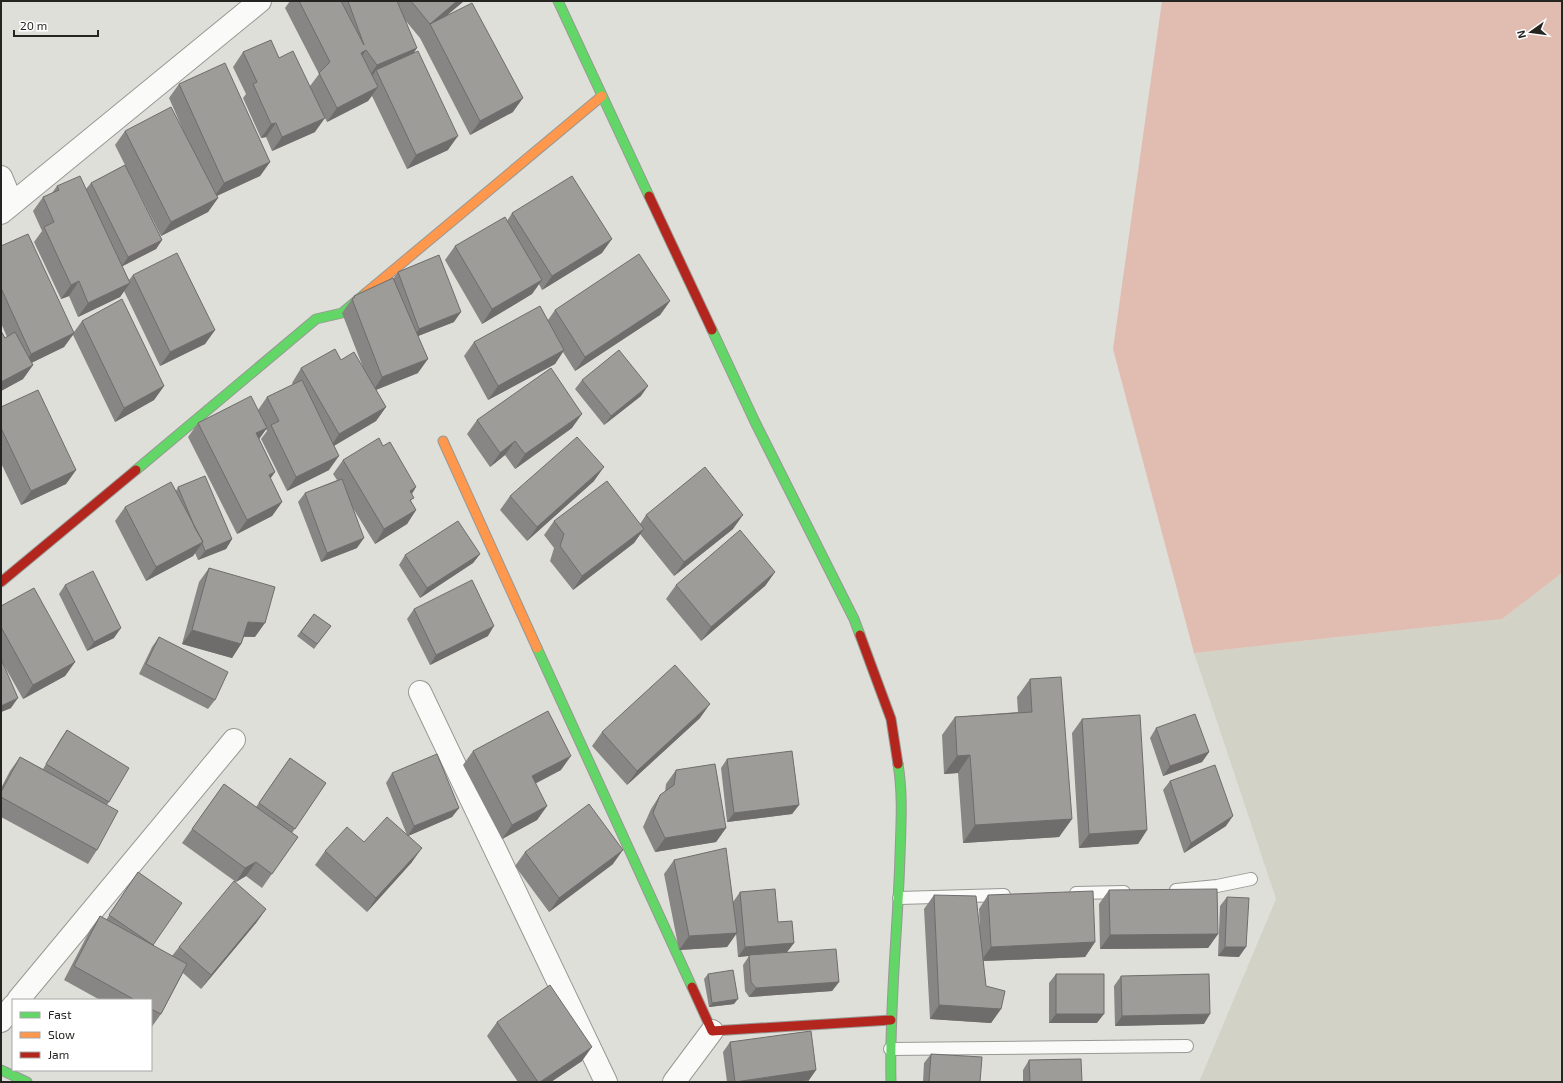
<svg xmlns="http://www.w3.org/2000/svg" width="1563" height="1083" viewBox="0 0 1563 1083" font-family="'Exo 2',sans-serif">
<rect width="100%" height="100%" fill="#dfdfda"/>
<path fill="#d3d2c7" d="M1562,573V1082H1199L1276,899L1194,653L1502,619Z"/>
<path fill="#e0bdb0" d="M1162,1H1562V573L1502,619L1194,653L1113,349Z"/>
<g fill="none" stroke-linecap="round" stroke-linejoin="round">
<g stroke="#989894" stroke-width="14">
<path id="lane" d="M1176,890L1217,886L1251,879
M1076,893L1124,892
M899,898L1004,895
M890,1049L1187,1046"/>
</g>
<g stroke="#989894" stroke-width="24">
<path id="street" d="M1,177L12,203
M1,213L260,1
M420,692L606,1082
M18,1000L234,740
M1,1021L13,1006
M674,1082L712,1031"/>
</g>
<g stroke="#989894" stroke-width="11">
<path id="fast" d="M558,1L649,196
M712,330L755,422L854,619L860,635
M136,470L316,319L342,313L366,293
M537,648L692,987
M1,1070L27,1082
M891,1082C889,1006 898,930 900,855C901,824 903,794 898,764"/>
</g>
<g stroke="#989894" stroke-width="11">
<path id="slow" d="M366,293L602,96
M443,441L537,648"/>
</g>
<g stroke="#989894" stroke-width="11">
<path id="jam" d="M649,196L712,330
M1,582L136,470
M860,635L891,719L898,764
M692,987L712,1031L891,1020"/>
</g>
<use href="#lane" stroke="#fafaf9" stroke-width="12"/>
<use href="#street" stroke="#fafaf9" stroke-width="22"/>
<use href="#fast" stroke="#63d668" stroke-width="9"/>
<use href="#slow" stroke="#ff974d" stroke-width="9"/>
<use href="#jam" stroke="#b3261e" stroke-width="9"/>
</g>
<path fill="#888684" d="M290,1H464L447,15L513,112L470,135L420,38L405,20L414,53L448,150L407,169L372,96L368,101L327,122L320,108L315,132L272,151L266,137L261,138L243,98L246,94L233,67L243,52L279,58L310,86L319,74L285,8Z
M179,84L270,162L260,176L217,196L218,198L208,212L161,236L125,165L162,240L156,249L122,266L129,280L133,275L215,330L205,344L160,366L124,291L120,297L78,317L69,296L61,299L34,242L42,231L33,211L43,197L52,193L57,186L86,189L91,183L125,165L115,145L125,131L183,130L169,98Z
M512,213L602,253L542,290L539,284L532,294L482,324L445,260L455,246L507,221Z
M1,246L74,332L82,321L164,386L154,400L115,422L73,335L64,347L31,363L33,365L23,379L1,391V331L5,338L7,337L1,323Z
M398,272L454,322L418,336V373L376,390L386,407L376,421L334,446L329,470L287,491L261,439L267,431L266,429L259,439L275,472L270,479L282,502L272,516L237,534L188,437L198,423L258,410L267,397L293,385L292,383L301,368L341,360L364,370L342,313L354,296L393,279Z
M670,301L660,315L575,371L563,352L555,364L488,400L464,356L474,342L548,320L555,310Z
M582,380L641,396L604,425L575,389Z
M1,407L76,470L66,484L21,505L1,463Z
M477,420L572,428L515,469L505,455L490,467L467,434Z
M383,446L416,487L412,494L411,501L416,510L407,524L375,544L351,505L357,548L321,562L298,502L305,493L337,480L333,474L343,460Z
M594,481L527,541L500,510L510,496Z
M178,487L232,539L226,549L198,560L195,553L193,556L146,581L115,521L125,507L176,491Z
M646,515L733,529L674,576L640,534L634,543L573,590L550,561L554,548L544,535L554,521L640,524Z
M480,554L473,563L420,598L399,565L405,555Z
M209,568L255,637H244L241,644L232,658L182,644L199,582Z
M775,572L765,586L701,641L666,599L676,585Z
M65,585L114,638L87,651L59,594Z
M1,606L75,662L65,676L23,699L1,660L11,708L1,712Z
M414,609L488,636L430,665L407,619Z
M314,614L331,626L314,649L297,636Z
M159,637L215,700L208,709L139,674L152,647Z
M1030,679L1072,819L1059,837L963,843L958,773L944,774L942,735L955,717L1018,712L1017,697Z
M700,718L627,785L592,746L602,732Z
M1082,719L1147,830L1138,844L1079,848L1072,733Z
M1156,728L1209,752L1202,762L1163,776L1150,738Z
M67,730L109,802L107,805L97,850L88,864L1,817V788L10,771L20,757L43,769L60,740Z
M473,751L561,770L535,784L547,806L537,820L502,839L463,765Z
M290,758L326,783L292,833L298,837L262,888L246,876L236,882L182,843L224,784L256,807Z
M727,759L799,805L792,814L727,822L721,768Z
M676,770L726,828L716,842L655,852L643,827L651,809L660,795L665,792L666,784Z
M392,773L459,808L452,817L408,836L412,862L367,912L315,865L325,851L364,842L407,835L386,783Z
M1170,781L1226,826L1184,853L1163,790Z
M525,852L613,864L549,912L515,866Z
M674,860L733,902L740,892L778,922L794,943L787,952L839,982L832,991L749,997L745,991L743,965L749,956L738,957L736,934L727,947L679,950L664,874Z
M138,872L153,946L172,956L179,947L266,909L256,923L201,989L183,973L161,1014L151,1028V1000H100L64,980L90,930L100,916L106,920Z
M1109,890L1218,934L1208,948L1100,949L1099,904Z
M934,895L980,930L979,909L988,895L1095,942L1085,957L983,961L986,986L1001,1009L991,1023L930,1019L924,909Z
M1227,897L1239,957L1218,956L1220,906Z
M708,974L734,1004L709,1007L704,979Z
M1056,974L1097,1023H1049V983Z
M1121,976L1204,1024L1115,1026L1114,986Z
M497,1022L582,1061L551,1082H518L487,1036Z
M730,1042L816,1070L809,1080H807L809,1082H727L723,1052Z
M931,1054L980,1082H923L924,1063Z
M1029,1060L1082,1082H1023V1070Z"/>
<path fill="#6f6d6b" d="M457,1H464L432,28L430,24Z
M417,48L408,62L376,70L371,78L367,79L377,65Z
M366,50L356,64L361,53Z
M378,87L368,101L327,122L337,108Z
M523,98L513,112L470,135L480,121Z
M325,118L315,132L272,151L282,137Z
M276,123L266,137L261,138L271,124Z
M458,136L448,150L407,169L416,155Z
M270,162L260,176L214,197L224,183Z
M218,198L208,212L161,236L171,222Z
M612,239L602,253L542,290L552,276Z
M162,240L156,249L121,267L128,257Z
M542,280L532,294L482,324L492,309Z
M79,281L69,296L61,299L71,285Z
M130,283L120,297L78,317L88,303Z
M670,301L660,315L575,371L585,357Z
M461,312L454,322L413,338L419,329Z
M215,330L205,344L160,366L170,352Z
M74,333L64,347L21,368L31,354Z
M564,350L555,364L488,400L498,386Z
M428,359L418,373L373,391L382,377Z
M33,365L23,379L1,391V382Z
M164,386L154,400L115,422L124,408Z
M648,386L641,396L604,425L611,416Z
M386,407L376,421L330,448L339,434Z
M582,414L572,428L515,469L525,454Z
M267,428L257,442L256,433Z
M515,441L505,455L490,467L500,453Z
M339,456L329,470L287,491L296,477Z
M604,467L594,481L527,541L537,527Z
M76,470L66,484L21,505L31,491Z
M275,472L265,486L269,475Z
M416,487L407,501L410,491Z
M282,502L272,516L237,534L247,520Z
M416,510L407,524L375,544L384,529Z
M743,515L733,529L674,576L684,562Z
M644,529L634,543L573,590L582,576Z
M364,538L357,548L321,562L327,553Z
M232,539L226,549L198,560L205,551Z
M203,542L193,556L146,581L156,567Z
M480,554L473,563L420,598L427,588Z
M775,572L765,586L701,641L711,627Z
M248,622L265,623L255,637L238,636Z
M494,626L488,636L430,665L436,655Z
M121,628L114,638L87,651L94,642Z
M192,630L241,644L232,658L182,644Z
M75,662L65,676L23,699L33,685Z
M18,698L11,708L1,712V706Z
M710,704L700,718L627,785L637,771Z
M1209,752L1202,762L1163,776L1170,766Z
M970,755L958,773L944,774L957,756Z
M571,756L561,770L522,790L532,776Z
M799,805L792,814L727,822L734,813Z
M547,806L537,820L502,839L512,825Z
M459,808L452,817L408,836L414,826Z
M1233,816L1226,826L1184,853L1191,843Z
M1072,819L1059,837L963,843L975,825Z
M726,828L716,842L655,852L665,838Z
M1147,830L1138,844L1079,848L1089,834Z
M422,848L412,862L367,912L376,898Z
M623,850L613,864L549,912L559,898Z
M256,862L246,876L236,882L245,868Z
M266,909L256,923L201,989L211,975Z
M737,933L727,947L679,950L689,936Z
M1218,934L1208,948L1100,949L1110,935Z
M1095,942L1085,957L981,961L991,947Z
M794,943L787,952L738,957L745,947Z
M1225,947H1246L1239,957L1218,956Z
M839,982L832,991L749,997L756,988Z
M738,999L734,1004L709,1007L712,1003Z
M939,1005L1001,1009L991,1023L930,1019Z
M1056,1014H1104L1097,1023H1049Z
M1210,1014L1204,1024L1115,1026L1122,1016Z
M592,1047L582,1061L551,1082H540Z
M816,1070L809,1080L793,1082H735Z"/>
<path fill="#9e9c99" stroke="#6f6d6b" d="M299,1H341L364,45L348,1H397L417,48L377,65L366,50L361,53L378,87L337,108L319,73L330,62Z
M411,1H457L430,24L472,3L523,98L480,121L430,24Z
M271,40L279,58L293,51L325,118L282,137L276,123L271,124L253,84L257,82L243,52Z
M418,51L458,136L416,155L376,70Z
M225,63L270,162L224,183L179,84Z
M171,107L218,198L171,222L125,131Z
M125,165L162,240L128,257L91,183Z
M80,176L130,283L88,303L79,281L71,285L44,227L54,222L43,197L59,190L57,186Z
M572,176L612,239L552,276L512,213Z
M505,217L542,280L492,309L455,246Z
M28,234L74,333L31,354L1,288V246Z
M177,253L215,330L170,352L133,275Z
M639,254L670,301L585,357L555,310Z
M439,255L461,312L419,329L398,272Z
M393,278L428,359L382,377L352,299L355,297L354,296Z
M122,299L164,386L124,408L82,321Z
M540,306L564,350L498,386L474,342Z
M1,331L5,338L15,332L33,365L1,382Z
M335,349L341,360L354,352L386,407L339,434L301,368Z
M619,350L648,386L611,416L582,380Z
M551,368L582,414L525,454L515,441L500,453L477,420Z
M302,380L339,456L296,477L271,425L279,421L267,397Z
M38,390L76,470L31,491L1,428V407Z
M251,396L267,428L256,433L275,472L269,475L282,502L247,520L198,423Z
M577,437L604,467L537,527L510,496Z
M379,438L383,446L390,442L416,487L410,491L414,498L410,500L416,510L384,529L343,460Z
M705,467L743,515L684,562L646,515Z
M205,476L232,539L205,551L202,543L203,542L195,528L178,487Z
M342,479L364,538L327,553L305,493Z
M607,481L644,529L582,576L560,546L564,534L554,521Z
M171,482L203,542L156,567L125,507Z
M458,521L480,554L427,588L405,555Z
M740,530L775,572L711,627L676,585Z
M209,568L275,587L265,623L248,622L241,644L192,630Z
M93,571L121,628L94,642L65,585Z
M472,580L494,626L436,655L414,609Z
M34,588L75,662L33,685L1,627V606Z
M314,614L331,626L317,644L301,632Z
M159,637L228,672L215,700L146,664Z
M1,659L18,698L1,706Z
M675,665L710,704L637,771L602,732Z
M1061,677L1072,819L975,825L970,755L957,756L955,717L1032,712L1030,679Z
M548,711L571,756L532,776L547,806L512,825L473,751Z
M1195,714L1209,752L1170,766L1156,728Z
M1140,715L1147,830L1089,834L1082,719Z
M67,730L129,768L109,802L46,764Z
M792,751L799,805L734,813L727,759Z
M437,754L459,808L414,826L392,773Z
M20,757L118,811L97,850L1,797V792Z
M290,758L326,783L295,829L259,803Z
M715,764L726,828L665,838L653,813L660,795L674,785L676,770Z
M1215,765L1233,816L1191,843L1170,781Z
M224,784L298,837L272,874L256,862L245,868L192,829Z
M589,804L623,850L559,898L525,852Z
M387,817L422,848L376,898L325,851L347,827L364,842Z
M726,848L737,933L689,936L674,860Z
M138,872L182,903L153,945L109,915Z
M234,881L266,909L211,975L179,947Z
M775,889L778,922L792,921L794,943L745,947L740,892Z
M1217,889L1218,934L1110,935L1109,890Z
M1093,891L1095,942L991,947L988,895Z
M934,895L976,896L986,986L1005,991L1001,1009L939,1005Z
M1227,897L1249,898L1246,947H1225Z
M100,916L187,964L161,1014L151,1009V1000H135L74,966Z
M836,949L839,982L756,988L751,982L749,955Z
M733,970L738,999L712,1003L708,974Z
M1056,974H1104V1014H1056Z
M1209,974L1210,1014L1122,1016L1121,976Z
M550,985L592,1047L540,1082H538L497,1022Z
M811,1031L816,1070L735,1082L730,1042Z
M931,1054L982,1057L980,1082H929Z
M1081,1059L1082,1082H1030L1029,1060Z
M808,1080L809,1082H785Z"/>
<rect width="1563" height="1083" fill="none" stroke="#242421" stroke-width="4"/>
<rect x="12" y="999" width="140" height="72" fill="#ffffff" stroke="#a7a7a6"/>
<rect x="20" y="1012" width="20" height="6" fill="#63d668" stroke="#a7a7a6"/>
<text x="48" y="1019" font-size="12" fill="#242421">Fast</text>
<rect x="20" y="1032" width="20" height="6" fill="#ff974d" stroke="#a7a7a6"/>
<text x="48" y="1039" font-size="12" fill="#242421">Slow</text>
<rect x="20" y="1052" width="20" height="6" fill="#b3261e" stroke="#a7a7a6"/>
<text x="48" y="1059" font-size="12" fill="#242421">Jam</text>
<g transform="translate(1531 32) rotate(256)" stroke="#ffffff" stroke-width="3" paint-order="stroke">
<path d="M0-3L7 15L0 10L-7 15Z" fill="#242421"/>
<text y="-6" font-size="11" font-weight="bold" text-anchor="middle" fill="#242421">N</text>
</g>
<path d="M14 30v6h84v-6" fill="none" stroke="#242421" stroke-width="2"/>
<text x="20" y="30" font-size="12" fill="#242421" stroke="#ffffff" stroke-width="3" paint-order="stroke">20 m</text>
</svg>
